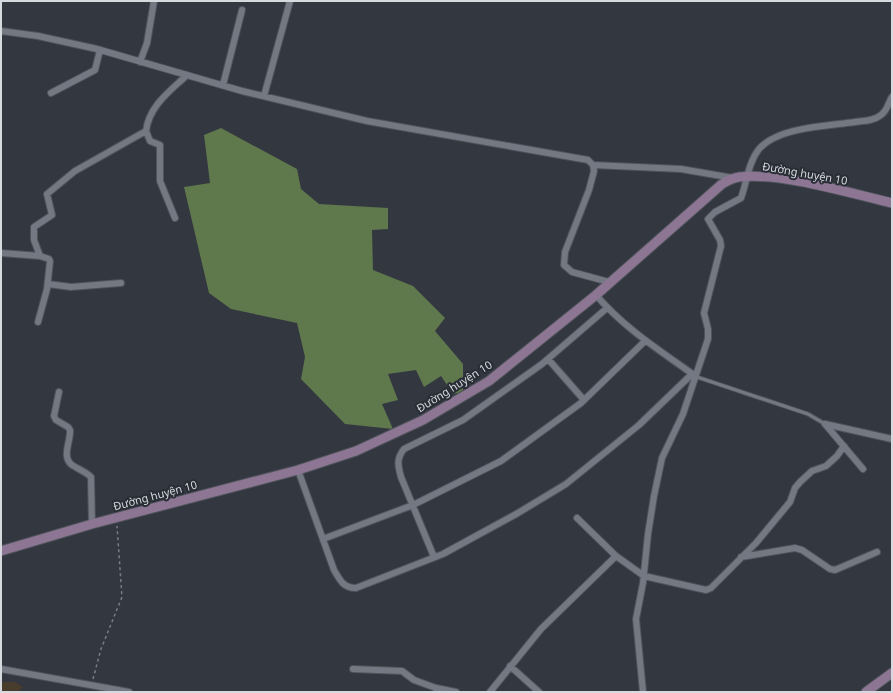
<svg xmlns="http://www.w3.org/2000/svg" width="893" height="693" viewBox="0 0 893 693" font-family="'Noto Sans',sans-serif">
<rect width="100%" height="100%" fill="#333740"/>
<path fill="#483d2d" d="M1,682H15L23,687L18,692H1Z"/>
<path fill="#5f784c" d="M221,128L297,169L301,189L319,204L388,208V229L372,230L373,270L413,286L445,318L435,331L463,364V392L453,394L441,376L424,387L416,370L388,374L398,400L382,404L393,429L345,424L301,379L305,357L297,323L231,309L209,293L184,187L210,183L204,135Z"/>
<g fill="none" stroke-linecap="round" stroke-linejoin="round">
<g stroke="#4f535a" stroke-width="5">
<path id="lane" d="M697,377L808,414L825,424"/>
</g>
<g stroke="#4f535a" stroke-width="8">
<path id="street" d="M1,31L38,36L97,49L242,91L367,121L588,160L593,165L594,171L589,190L565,252L564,265L572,272L609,282
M140,62L147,43L154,1
M223,85L242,10
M51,93L95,70L100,50
M264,96L290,1
M146,131L150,141L160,145V181L175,218
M593,165L681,169L733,178
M1,253L40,256
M48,284L71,287L121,283
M596,295C623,327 659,350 694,375
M38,322L47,289L50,261L49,259L40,256L34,240V227L52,215L47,194L75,171L146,131C149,106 170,91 187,75
M548,359L584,400
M59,392L54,416L56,420L68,427L70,430C71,441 61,457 72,465C78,469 86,472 91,477L92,524
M825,424L892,439
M825,424L863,469
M298,470L334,570C340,580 343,588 356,588L443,554L518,513L566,484L639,425L692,374
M577,518L616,556L644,576L706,590L711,588L756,543L790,502L795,488L800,482L812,471L826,466L837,456L844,446
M323,539L413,505L501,461L581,403L645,341
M434,557L401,477C398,466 396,459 404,449L463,420L542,364L607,308
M741,557L795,548L802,550L830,569L835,570L877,552
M510,666L539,692
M1,669L129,692
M353,669L402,671L414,680L436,688
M436,691V688L456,692
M490,692L541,629L616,556
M643,692L636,619L643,583L648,534L654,496L662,458L683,414L708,339V329L704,313L721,246L720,240L708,219L715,212L741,198C747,182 748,163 759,149C778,127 827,126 855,122C864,121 874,121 881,115C888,110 888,103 892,97"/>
</g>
<g stroke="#4f535a" stroke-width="11">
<path id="secondary" d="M1,551L92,524L298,470L356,451L423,420L489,381L596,295L722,184C727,181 732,178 739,177C781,172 849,193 892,203
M866,692L892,673"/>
</g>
<path stroke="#7a7d84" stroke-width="1.5" stroke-dasharray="3 3" stroke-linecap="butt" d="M93,679L101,649L122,597L117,526"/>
<use href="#lane" stroke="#737882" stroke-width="3"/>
<use href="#street" stroke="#737882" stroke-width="6"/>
<use href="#secondary" stroke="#8d7693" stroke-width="9"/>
</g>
<g text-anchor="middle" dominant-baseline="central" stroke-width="4" stroke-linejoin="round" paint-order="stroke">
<g font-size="11" fill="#d6d9de" stroke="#292d36">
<text transform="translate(805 173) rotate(10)">Đường huyện 10</text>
<text transform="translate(454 386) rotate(-32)">Đường huyện 10</text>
<text transform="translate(155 495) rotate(-15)">Đường huyện 10</text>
</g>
</g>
<rect width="893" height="693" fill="none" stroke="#d6d9de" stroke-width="4"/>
</svg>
